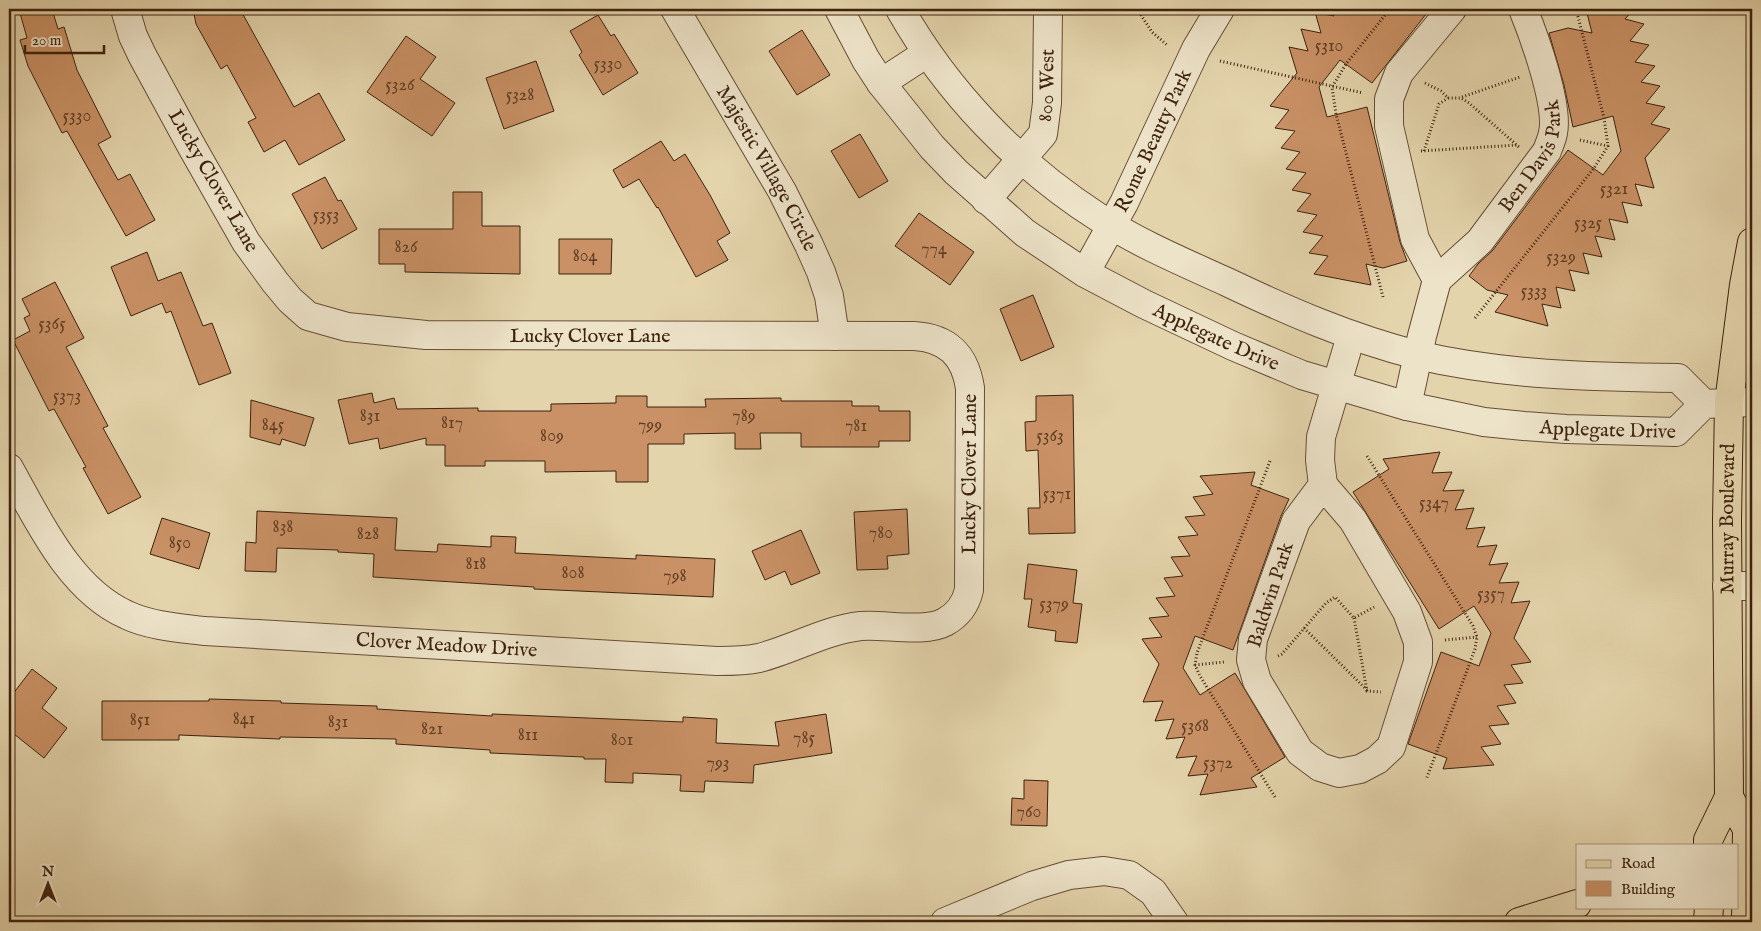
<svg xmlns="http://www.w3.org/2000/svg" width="1761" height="931" viewBox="0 0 1761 931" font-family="'IM FELL English',serif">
<rect width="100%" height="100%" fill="#e4d4ac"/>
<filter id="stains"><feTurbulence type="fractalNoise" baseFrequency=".004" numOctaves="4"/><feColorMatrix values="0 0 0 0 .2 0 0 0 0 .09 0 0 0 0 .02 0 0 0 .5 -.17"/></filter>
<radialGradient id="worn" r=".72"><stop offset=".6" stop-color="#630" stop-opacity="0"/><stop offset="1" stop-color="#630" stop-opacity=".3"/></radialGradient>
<path fill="#c99165" stroke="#3d220e" d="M33,9H52L58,29L64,27L77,70L111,137L98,144L118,180L130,174L155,220L126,236L67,131L62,133L28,66L20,40L27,38L20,13Z
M193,9H240L294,107L319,93L345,140L299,165L285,140L264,152L248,122L256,118L227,65L221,69L196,24Z
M1332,9H1430L1372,83L1340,60L1319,87L1327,117L1367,107L1400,242L1407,261L1383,268L1366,264L1371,285L1314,274L1328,256L1309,253L1323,236L1303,232L1317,215L1297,211L1311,194L1292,190L1306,173L1286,169L1300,152L1281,148L1295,131L1275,128L1289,110L1270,106L1297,73L1289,47L1308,51L1301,29L1321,33L1315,12L1334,16Z
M1586,9H1634L1625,19L1644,24L1630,41L1649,45L1635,62L1655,66L1641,82L1660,86L1646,103L1665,107L1651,124L1670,129L1645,158L1654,188L1635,184L1642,206L1622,202L1628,223L1609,219L1615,240L1595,236L1602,257L1583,253L1589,274L1569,270L1575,291L1556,287L1561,308L1542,304L1548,326L1495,312L1508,295L1487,290L1469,276L1478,264L1493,250L1568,150L1603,175L1621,151L1613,116L1573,127L1564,85L1549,33L1568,28L1592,33Z
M598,15L611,36L614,34L638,73L603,95L579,55L582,52L570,31Z
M802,30L830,75L797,95L769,51Z
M406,36L436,57L420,79L455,103L432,136L367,92Z
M536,61L554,111L504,129L486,78Z
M860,134L888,181L859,198L831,151Z
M661,141L674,161L685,154L710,195L730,233L717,241L728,260L696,277L658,207L657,208L639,179L623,188L613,170Z
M325,177L338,201L341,200L357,229L322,249L292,194Z
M453,192H482V226H520V274L405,272V264H379V229H453Z
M919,213L974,252L950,285L895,246Z
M559,239H612L611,274H559Z
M147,252L158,281L181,272L203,326L212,323L231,373L199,385L171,311L166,313L162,303L131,316L111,267Z
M55,282L84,338L66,347L108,426L103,428L141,497L108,514L83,468L86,467L54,409L49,411L13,340L30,331L24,318L30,315L22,299Z
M1033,295L1054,347L1021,361L1000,309Z
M372,393L374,403L394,398L397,409L478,408V411H551V404L616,403V396H647V407H706L705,399L781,398V401H852V406H879V411H910V441H879V447H801V433H760L761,449H735V433L684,434V444H648V482H616V471L545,472V461H485V466H445V445H426V438L380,449L378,438L349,444L338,400Z
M1073,395L1075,533L1029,534L1028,508H1040L1038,450L1026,451L1025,422L1036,421V396Z
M251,400L314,418L305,446L282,439L280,445L250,437Z
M1440,452L1432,473L1452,472L1443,491L1464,490L1455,510L1474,508L1466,529L1485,527L1477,547L1497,545L1489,565L1508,563L1499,583L1519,582L1511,603L1530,601L1514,638L1531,662L1511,665L1523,683L1504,685L1516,703L1497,706L1509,724L1489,726L1501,744L1481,747L1494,765L1443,769L1447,758L1408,744L1441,652L1479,666L1491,633L1474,606L1439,629L1353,492L1389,469L1383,459Z
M1255,472L1251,485L1289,499L1281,516L1233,650L1195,636L1183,668L1200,695L1235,673L1285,757L1251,778L1257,787L1200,795L1208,774L1188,776L1197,756L1176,758L1185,737L1166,739L1174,719L1155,721L1163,701L1143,702L1159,664L1142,639L1162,637L1149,618L1169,616L1156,598L1175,596L1164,578L1183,576L1171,557L1190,556L1178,537L1198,535L1185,517L1205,515L1193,497L1213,494L1200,476Z
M907,509L909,554L887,556L888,569L857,570L854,512Z
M257,511L397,518L395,550L437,552L438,544L491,547V536L516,537L515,553L636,559V555L715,559L713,597L534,589V587L373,577L374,554L338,552V550L277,548L276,572L245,571L246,542L256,543Z
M162,518L210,533L199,569L150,554Z
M801,530L820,573L791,585L785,571L765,580L752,551Z
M1028,564L1077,570L1073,603L1082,604L1077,643L1055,641L1056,631L1028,627L1032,599H1024Z
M32,669L57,688L42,708L67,728L44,758L9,730V699Z
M209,699L281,701V703L377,706V709L492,716V714L683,722V717L717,719L716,743L779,746L775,722L826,714L832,753L754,765L753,783L705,781L704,792L680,791L681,775L633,773V783L605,782L606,759H584V757L490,753V750L396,744V739L280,737V739L179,735V740H102V701H209Z
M1024,780L1048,781L1047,826L1011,825L1012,798L1024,799Z"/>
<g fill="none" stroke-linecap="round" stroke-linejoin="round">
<g stroke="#674e36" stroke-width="30">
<g id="minor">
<path id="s1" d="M675,9L782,191L809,245L821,272L829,296L835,336"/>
<path id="s2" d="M839,9L866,60L881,83L932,147L956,172L1025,233L1085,273L1144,304L1233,346L1302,375L1407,406L1484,422L1524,426L1566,429L1676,432L1704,404L1752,402"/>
<path d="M900,9C947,92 1017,165 1098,217C1138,243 1183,262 1227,282C1288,311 1350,338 1417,355C1502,375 1591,377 1678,378L1704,404"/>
<path id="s3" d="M1452,9L1399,73L1389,99V126L1415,239L1437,280L1480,241L1547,151C1549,145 1552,139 1553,133C1559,105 1534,36 1523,9"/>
<path d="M881,83L927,53"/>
<path id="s4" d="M986,200L1043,134L1047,103L1048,9"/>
<path id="s5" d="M1085,273L1124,203L1196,49L1220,9"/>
<path d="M1407,406L1422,336L1437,280"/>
<path id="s6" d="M9,468C38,520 70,590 127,615C150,626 180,628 205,631L717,661C731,661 745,661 759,658C794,649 825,630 861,626C885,624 925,633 945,622C958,615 966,603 969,590L970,388C965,355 947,338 914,336L426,335L347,327L308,316L290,300L275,282L246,242L192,147L142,55L133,36L125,9"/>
<path d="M1323,485L1353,520L1407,612L1418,642V662L1391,747L1377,760L1360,769L1339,773L1320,767L1300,752L1257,681L1251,660L1253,639L1296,521Z"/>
<path d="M1323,485L1320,460L1321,437L1351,336"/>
<path d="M1727,586H1752"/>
<path d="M945,922L1032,886L1069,875L1104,871L1129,875L1153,892L1174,922"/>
</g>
</g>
<g stroke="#3d220e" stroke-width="30">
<g id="major">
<path d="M1729,797L1747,829L1746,922"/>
<path id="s7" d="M1708,845V840L1729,797L1727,520L1729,403L1744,285L1752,242"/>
<path d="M1519,922L1577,904"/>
<path d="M1708,922L1709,907"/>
</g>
</g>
<path stroke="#3d220e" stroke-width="3" stroke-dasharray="1 2.5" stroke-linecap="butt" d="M1137,9L1152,32L1167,45
M1220,61L1363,93
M1425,83L1441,91L1448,98H1461L1469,103L1519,147
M1462,97L1520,77
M1580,140L1608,146
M1421,151L1517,145
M1424,151L1439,104L1448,98
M1383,297L1336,114L1332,87L1346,64L1390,9
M1475,318L1594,168L1608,146L1604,118L1576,9
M1367,456L1473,626L1477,637L1475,649L1426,780
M1270,461L1197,653L1195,665L1200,676L1275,797
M1354,618L1367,691L1381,692
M1304,628L1367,690
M1445,640L1477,637
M1278,656L1282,654L1326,603L1335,597L1354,618L1374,607
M1195,665L1224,662"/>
<use href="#minor" stroke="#ede3c9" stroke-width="28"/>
<use href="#major" stroke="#e4d4ac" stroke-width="28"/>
</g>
<g text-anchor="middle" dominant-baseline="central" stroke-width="5" stroke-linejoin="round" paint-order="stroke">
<g font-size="18" fill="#603e24">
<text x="1329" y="46">5310</text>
<text x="608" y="64">5330</text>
<text x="400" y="85">5326</text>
<text x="520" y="95">5328</text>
<text x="77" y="116">5330</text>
<text x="1614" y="189">5321</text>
<text x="326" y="215">5353</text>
<text x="1588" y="223">5325</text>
<text x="406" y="247">826</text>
<text x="934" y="249">774</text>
<text x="585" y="256">804</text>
<text x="1561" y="257">5329</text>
<text x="1534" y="291">5333</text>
<text x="52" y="324">5365</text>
<text x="67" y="396">5373</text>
<text x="370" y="416">831</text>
<text x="744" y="416">789</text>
<text x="452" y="423">817</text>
<text x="273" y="425">845</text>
<text x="650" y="425">799</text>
<text x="856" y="426">781</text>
<text x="552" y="436">809</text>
<text x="1050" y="436">5363</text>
<text x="1057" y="494">5371</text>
<text x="1434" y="503">5347</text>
<text x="283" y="527">838</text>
<text x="881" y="533">780</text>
<text x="368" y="534">828</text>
<text x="180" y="543">850</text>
<text x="476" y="564">818</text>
<text x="573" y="573">808</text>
<text x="675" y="576">798</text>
<text x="1491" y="594">5357</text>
<text x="1054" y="604">5379</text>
<text x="244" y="719">841</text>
<text x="140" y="720">851</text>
<text x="338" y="722">831</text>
<text x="1195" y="726">5368</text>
<text x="432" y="729">821</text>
<text x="528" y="735">811</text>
<text x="804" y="738">785</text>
<text x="622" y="740">801</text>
<text x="718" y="763">793</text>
<text x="1218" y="763">5372</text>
<text x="1029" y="812">760</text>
</g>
<g font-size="20" fill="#3d220e" stroke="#ede3c9">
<text stroke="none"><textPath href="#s4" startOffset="136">800 West</textPath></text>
<text stroke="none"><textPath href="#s5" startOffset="149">Rome Beauty Park</textPath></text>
<text stroke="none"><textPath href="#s3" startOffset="460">Ben Davis Park</textPath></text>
<text stroke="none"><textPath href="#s1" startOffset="184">Majestic Village Circle</textPath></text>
<text transform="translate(213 181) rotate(60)">Lucky Clover Lane</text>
<text x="590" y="336">Lucky Clover Lane</text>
<text stroke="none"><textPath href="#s2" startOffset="512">Applegate Drive</textPath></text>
<text stroke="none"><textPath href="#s2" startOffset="918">Applegate Drive</textPath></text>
<text stroke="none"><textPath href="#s6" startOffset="1176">Lucky Clover Lane</textPath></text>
<text stroke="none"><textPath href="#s7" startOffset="331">Murray Boulevard</textPath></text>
<text transform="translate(1271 595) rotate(-72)">Baldwin Park</text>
<text stroke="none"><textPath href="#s6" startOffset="514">Clover Meadow Drive</textPath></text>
</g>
</g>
<rect width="1761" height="931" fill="none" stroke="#e4d4ac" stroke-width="30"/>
<rect x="10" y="10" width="1741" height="911" fill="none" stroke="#3d220e" stroke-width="2.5"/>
<rect x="15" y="15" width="1731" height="901" fill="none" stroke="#3d220e"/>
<rect x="1576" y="844" width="162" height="65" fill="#ede3c9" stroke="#a7967e"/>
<rect x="1586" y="860" width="25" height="8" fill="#e4d4ac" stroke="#a7967e"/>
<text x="1621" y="868" font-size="15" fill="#3d220e">Road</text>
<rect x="1586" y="881" width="25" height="15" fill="#c99165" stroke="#a7967e"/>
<text x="1621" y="894" font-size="15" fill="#3d220e">Building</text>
<g transform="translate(48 884)" stroke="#ede3c9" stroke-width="4" paint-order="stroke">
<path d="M0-4L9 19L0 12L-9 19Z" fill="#3d220e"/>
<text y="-8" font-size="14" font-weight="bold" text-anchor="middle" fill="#3d220e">N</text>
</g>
<path d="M25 45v8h79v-8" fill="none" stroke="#3d220e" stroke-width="2.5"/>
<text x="32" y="45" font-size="15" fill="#3d220e" stroke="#ede3c9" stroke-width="4" paint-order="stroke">20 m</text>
<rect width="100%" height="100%" filter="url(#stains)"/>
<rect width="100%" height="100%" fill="url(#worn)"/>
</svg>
